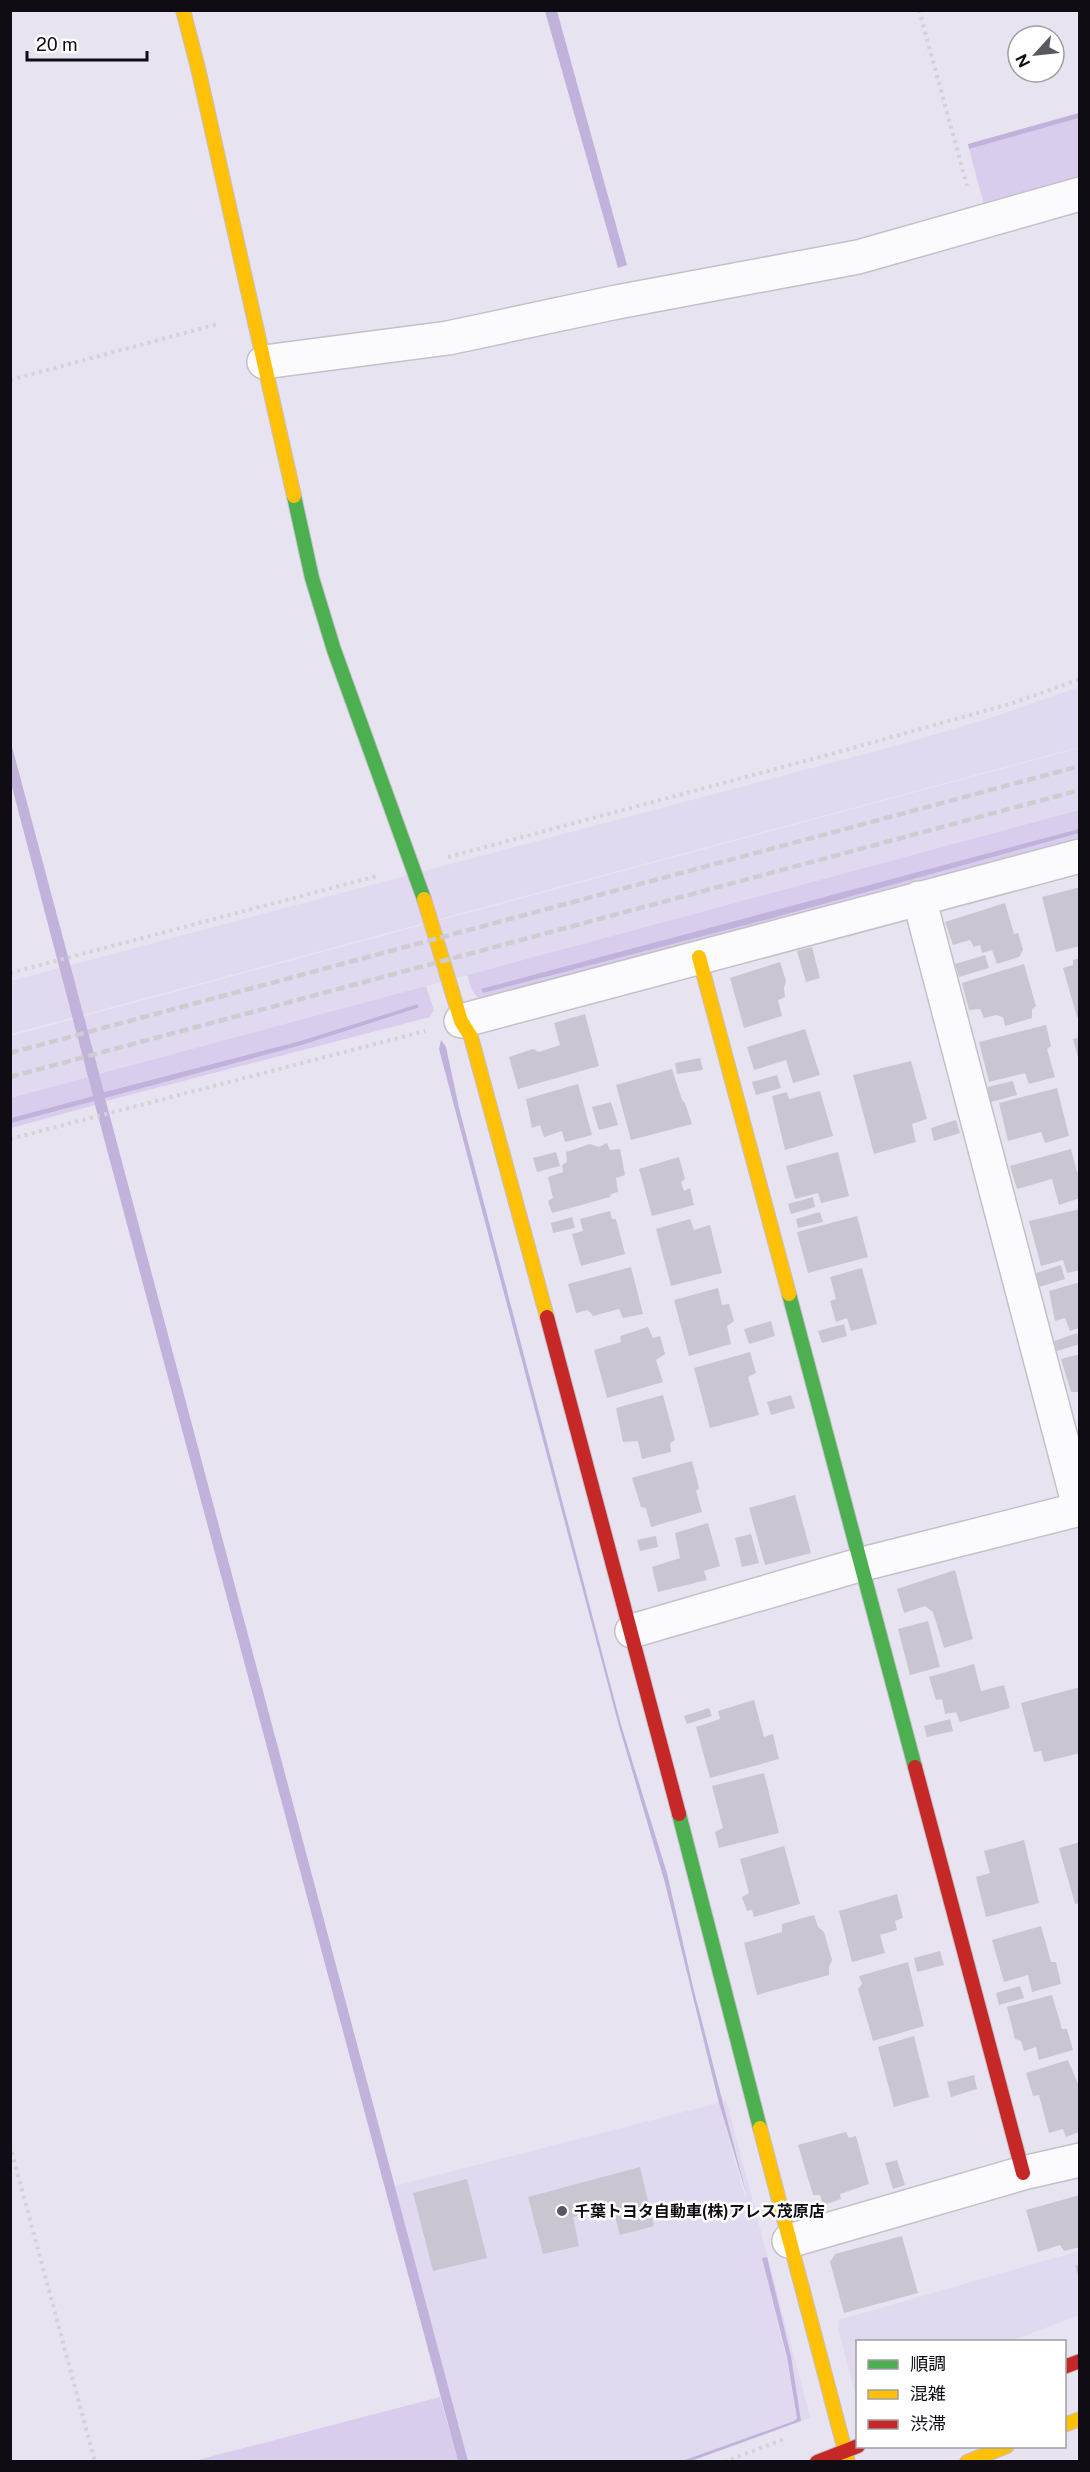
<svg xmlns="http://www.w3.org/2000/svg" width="1090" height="2472" viewBox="0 0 1090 2472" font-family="'Public Sans','Noto Sans JP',sans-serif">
<rect width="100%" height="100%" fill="#e7e3f0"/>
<path fill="#e0d9ef" d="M1079,687V747L11,1034V981L902,744L987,719Z
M1079,748V810L11,1098V1036Z
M726,2100L810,2417L801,2421L791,2356L766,2257L762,2258L794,2390L797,2417L794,2421L682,2461H468L395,2186L719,2103L745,2197L747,2196L723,2101Z
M1079,2251V2315L1011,2341L858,2342L857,2400L838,2328L839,2320Z"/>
<path fill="#d8cded" d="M1079,118V185L986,212L969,149Z
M1079,810V838L486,999C472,998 471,987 467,975Z
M426,986L434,1010L430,1017L106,1101L105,1097L302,1045L418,1008V1004L300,1041L103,1092L99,1074Z
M88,1077L93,1096L11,1118V1098Z
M94,1100L95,1105L11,1128V1123Z
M440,2397L458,2461H194Z"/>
<path fill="#c0b2db" d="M545,11H557L627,265L618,268Z
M1079,113V118L969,149L968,144Z
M10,739L104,1092L300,1041L418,1004V1008L302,1045L105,1098L468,2461H458L94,1101L11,1123V1118L93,1096L11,783Z
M1079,829V833L769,919L483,993L481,989Z
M441,1040L446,1047L459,1108L621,1725L667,1873L693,1987L747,2196L719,2103L665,1883L619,1726L439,1049Z
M767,2257L791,2356L801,2421L691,2461H682L794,2421L797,2418L787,2357L762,2258Z"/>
<path fill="#cac6d1" d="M1080,887V946L1056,952L1042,897Z
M1005,903L1014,934L1018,933L1023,950L1019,957L997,964L992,950L982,953L980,945L974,947L970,940L953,945L945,922Z
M812,947L820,978L806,982L797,951Z
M985,955L989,968L959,977L955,964Z
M1080,958V1016L1077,1017L1063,968L1073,965V960Z
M780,962L786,981L784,988L785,997L778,1000L782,1016L744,1028L730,978Z
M1024,964L1036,1006L1032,1009V1018L1005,1026L1003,1017L996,1015L984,1018L980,1009L969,1010L962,983Z
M585,1014L599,1066L518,1089L509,1057L533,1049L539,1052L560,1045L554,1023Z
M1046,1025L1051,1046L1047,1049L1055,1077L1029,1084L1025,1073L989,1082L979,1042Z
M805,1029L820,1075L793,1083L786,1060L754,1070L747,1047Z
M1080,1037V1061H1079L1073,1039Z
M700,1058L703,1070L677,1074L675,1063Z
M911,1061L927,1119L912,1124L916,1142L874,1154L853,1075Z
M672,1069L682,1100L685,1103L692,1124L631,1140L616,1085Z
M777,1075L781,1088L756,1095L752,1082Z
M1013,1081L1017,1095L991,1102L987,1087Z
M578,1084L592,1135L565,1142L562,1131L544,1137L540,1125L532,1128L526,1099Z
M1057,1088L1069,1136L1045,1143L1041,1132L1008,1141L999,1103Z
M820,1091L833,1136L785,1150L772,1096L787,1092L789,1099Z
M611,1102L618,1125L599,1130L592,1107Z
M956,1120L960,1133L934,1141L931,1128Z
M607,1143L610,1150L620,1149L625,1175L616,1178L618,1192L611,1194L610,1197L552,1213L548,1201L553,1198L548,1177L563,1172L562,1165L567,1162L566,1152L590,1144L599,1147Z
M1071,1149L1077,1172L1080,1173V1198L1059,1205L1052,1179L1017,1189L1010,1166Z
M556,1152L560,1166L537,1172L533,1158Z
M838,1152L849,1196L821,1203L818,1193L795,1199L786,1166Z
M679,1157L685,1179L681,1182L684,1191L690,1188L694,1205L652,1216L639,1169Z
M813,1197L815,1207L791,1214L788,1204Z
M1080,1209V1270L1067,1273L1063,1260L1041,1266L1029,1221Z
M610,1211L612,1219H616L625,1254L581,1266L572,1234L583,1231L580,1219Z
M820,1212L823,1222L798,1228L796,1219Z
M857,1216L868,1257L808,1273L797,1232Z
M572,1217L575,1228L553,1233L551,1223Z
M690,1219L694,1230L710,1225L722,1273L671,1286L656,1229Z
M1061,1265L1065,1279L1039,1287L1036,1273Z
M631,1267L643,1314L623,1318L619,1309L593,1316L588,1310L576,1313L568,1284Z
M862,1268L877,1324L851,1331L847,1318L836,1322L830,1301L836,1299L830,1277Z
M1080,1282V1328L1070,1331L1065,1318L1055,1321L1049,1291Z
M718,1288L722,1305L729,1304L734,1321L727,1326L731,1344L689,1356L674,1300Z
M771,1321L775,1336L749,1344L744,1329Z
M844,1324L847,1336L822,1343L818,1331Z
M648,1327L653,1338L660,1336L665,1354L656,1360L663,1382L607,1398L594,1350L621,1342L620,1336Z
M1077,1333L1080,1344L1057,1351L1054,1341Z
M750,1352L756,1373L748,1377L759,1415L710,1428L694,1368Z
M1080,1354V1392H1071L1061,1359Z
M663,1395L675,1440L670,1443L671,1452L642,1459L638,1441L623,1442L616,1408Z
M791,1395L795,1408L771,1415L767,1402Z
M692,1461L699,1488L696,1491L702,1512L651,1527L646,1508L641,1507L632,1478Z
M795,1495L811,1553L765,1565L749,1508Z
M708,1523L720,1566L704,1571L707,1580L658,1592L652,1567L680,1558L675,1533Z
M751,1534L759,1563L742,1567L735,1538Z
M656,1536L658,1547L640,1551L637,1540Z
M955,1570L973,1639L944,1648L933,1612L925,1606L904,1613L897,1589Z
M928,1621L940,1667L910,1675L898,1629Z
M974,1664L981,1691L1004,1685L1010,1708L960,1722L956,1712L945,1714L942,1699L936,1700L929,1677Z
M1080,1687V1753L1044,1762L1041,1751L1034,1752L1021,1703Z
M754,1700L764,1737L773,1734L779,1759L710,1778L696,1727L720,1719L718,1711Z
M709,1708L712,1716L687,1724L684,1716Z
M950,1719L953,1731L927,1737L924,1726Z
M764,1773L779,1833L719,1848L715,1832L723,1828L712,1786Z
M1024,1840L1039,1903L986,1917L976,1877L990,1873L984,1851Z
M1080,1842V1903L1075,1904L1059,1848Z
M784,1846L800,1904L754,1917L752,1910L747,1911L742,1897L749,1893L740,1859Z
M897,1894L903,1918L895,1921L897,1930L880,1935L885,1953L852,1962L839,1911Z
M814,1915L818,1927L824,1932L832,1960L829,1967V1975L757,1995L744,1943L782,1932V1924Z
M1041,1926L1051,1962H1056L1061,1984L1032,1992L1028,1975L1004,1982L992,1940Z
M940,1951L944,1965L917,1972L914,1958Z
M908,1962L924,2026L873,2041L858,1989L862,1984L859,1976Z
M1020,1986L1024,1998L999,2005L996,1993Z
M1052,1995L1062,2029H1067L1073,2050L1039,2060L1036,2047L1024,2051L1021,2041L1015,2039L1007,2007Z
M914,2036L929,2097L894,2107L878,2047Z
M1068,2060L1080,2089V2128L1079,2132L1066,2137L1063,2129L1049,2133L1039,2095L1033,2096L1026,2073Z
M974,2075L977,2089L951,2097L947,2082Z
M846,2132L849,2138L856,2136L869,2184L840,2194L841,2199L823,2205L820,2195H813L798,2145Z
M897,2160L905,2185L893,2189L885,2163Z
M640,2167L654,2226L620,2235L612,2206L573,2217L579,2246L543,2254L528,2197Z
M467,2179L487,2258L433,2271L413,2193Z
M1080,2195V2247L1064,2251L1060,2245L1038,2252L1026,2210Z
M902,2236L918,2293L844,2313L830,2262L835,2254Z
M1080,2264V2278H1079L1075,2266Z"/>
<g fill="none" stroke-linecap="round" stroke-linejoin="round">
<g stroke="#c4c0ca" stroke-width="36">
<path id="street" d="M264,362L448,338L617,302L858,257L1080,194
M919,898L1080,1510
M461,1021L1080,856
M632,1631L859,1565L1080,1509
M789,2241L1023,2173L1080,2160"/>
</g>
<g stroke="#c4c0ca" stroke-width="16">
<path id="fast" d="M294,496L312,578L334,650L424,899
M789,1294L915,1767
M679,1814L760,2128"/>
</g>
<g stroke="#c4c0ca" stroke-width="16">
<path id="slow" d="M183,10L198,68L294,496
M424,899L461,1021L471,1037L547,1317
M699,957L789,1294
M760,2128L848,2462
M1064,2425L1080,2419
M967,2462L1007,2446"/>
</g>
<g stroke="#c4c0ca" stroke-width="16">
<path id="jam" d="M547,1317L679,1814
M915,1767L1023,2173
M1064,2367L1080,2361
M817,2462L858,2446"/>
</g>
<path stroke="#d3d2d6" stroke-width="4" stroke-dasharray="3 4.5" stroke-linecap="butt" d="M919,10L967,186
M10,380L218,324
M448,857L824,756L1013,703L1080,679
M10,973L377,876
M10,1139L425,1031
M10,2145L95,2462
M724,2462L787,2438"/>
<use href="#street" stroke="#fbfbfd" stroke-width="33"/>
<use href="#fast" stroke="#4caf50" stroke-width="14"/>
<use href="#slow" stroke="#ffc107" stroke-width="14"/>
<use href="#jam" stroke="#c62828" stroke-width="14"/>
<path stroke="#ceccd0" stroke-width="4.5" stroke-dasharray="9 4.5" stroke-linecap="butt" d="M10,1053L1080,766
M10,1077L1080,790"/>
</g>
<circle fill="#5b5761" stroke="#fff" stroke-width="2" cx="562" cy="2211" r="6"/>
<g text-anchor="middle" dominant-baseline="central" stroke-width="5" stroke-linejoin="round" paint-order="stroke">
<g font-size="16" font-weight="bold" fill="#0f0c14" stroke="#fff" text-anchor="start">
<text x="574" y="2211">千葉トヨタ自動車(株)アレス茂原店</text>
</g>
</g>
<rect width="1090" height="2472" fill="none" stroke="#0f0c14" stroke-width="24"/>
<rect x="856" y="2340" width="210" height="108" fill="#ffffff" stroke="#9f9ea1" stroke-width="1.5"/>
<rect x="868" y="2360" width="30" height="9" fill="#4caf50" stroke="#9f9ea1" stroke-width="1.5"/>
<text x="910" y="2370" font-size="18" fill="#0f0c14">順調</text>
<rect x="868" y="2390" width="30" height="9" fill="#ffc107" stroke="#9f9ea1" stroke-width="1.5"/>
<text x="910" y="2400" font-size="18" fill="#0f0c14">混雑</text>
<rect x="868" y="2420" width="30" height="9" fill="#c62828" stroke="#9f9ea1" stroke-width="1.5"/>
<text x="910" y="2430" font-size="18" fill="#0f0c14">渋滞</text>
<g transform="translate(1036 54) rotate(243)"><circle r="28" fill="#ffffff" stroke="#9f9ea1" stroke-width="1.5"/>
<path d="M0-4.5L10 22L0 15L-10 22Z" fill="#5b5761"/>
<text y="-9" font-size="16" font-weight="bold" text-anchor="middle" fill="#0f0c14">N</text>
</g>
<path d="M27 51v9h120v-9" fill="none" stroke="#0f0c14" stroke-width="3"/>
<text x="36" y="51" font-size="18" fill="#0f0c14" stroke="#ffffff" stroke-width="4.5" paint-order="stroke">20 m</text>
</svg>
